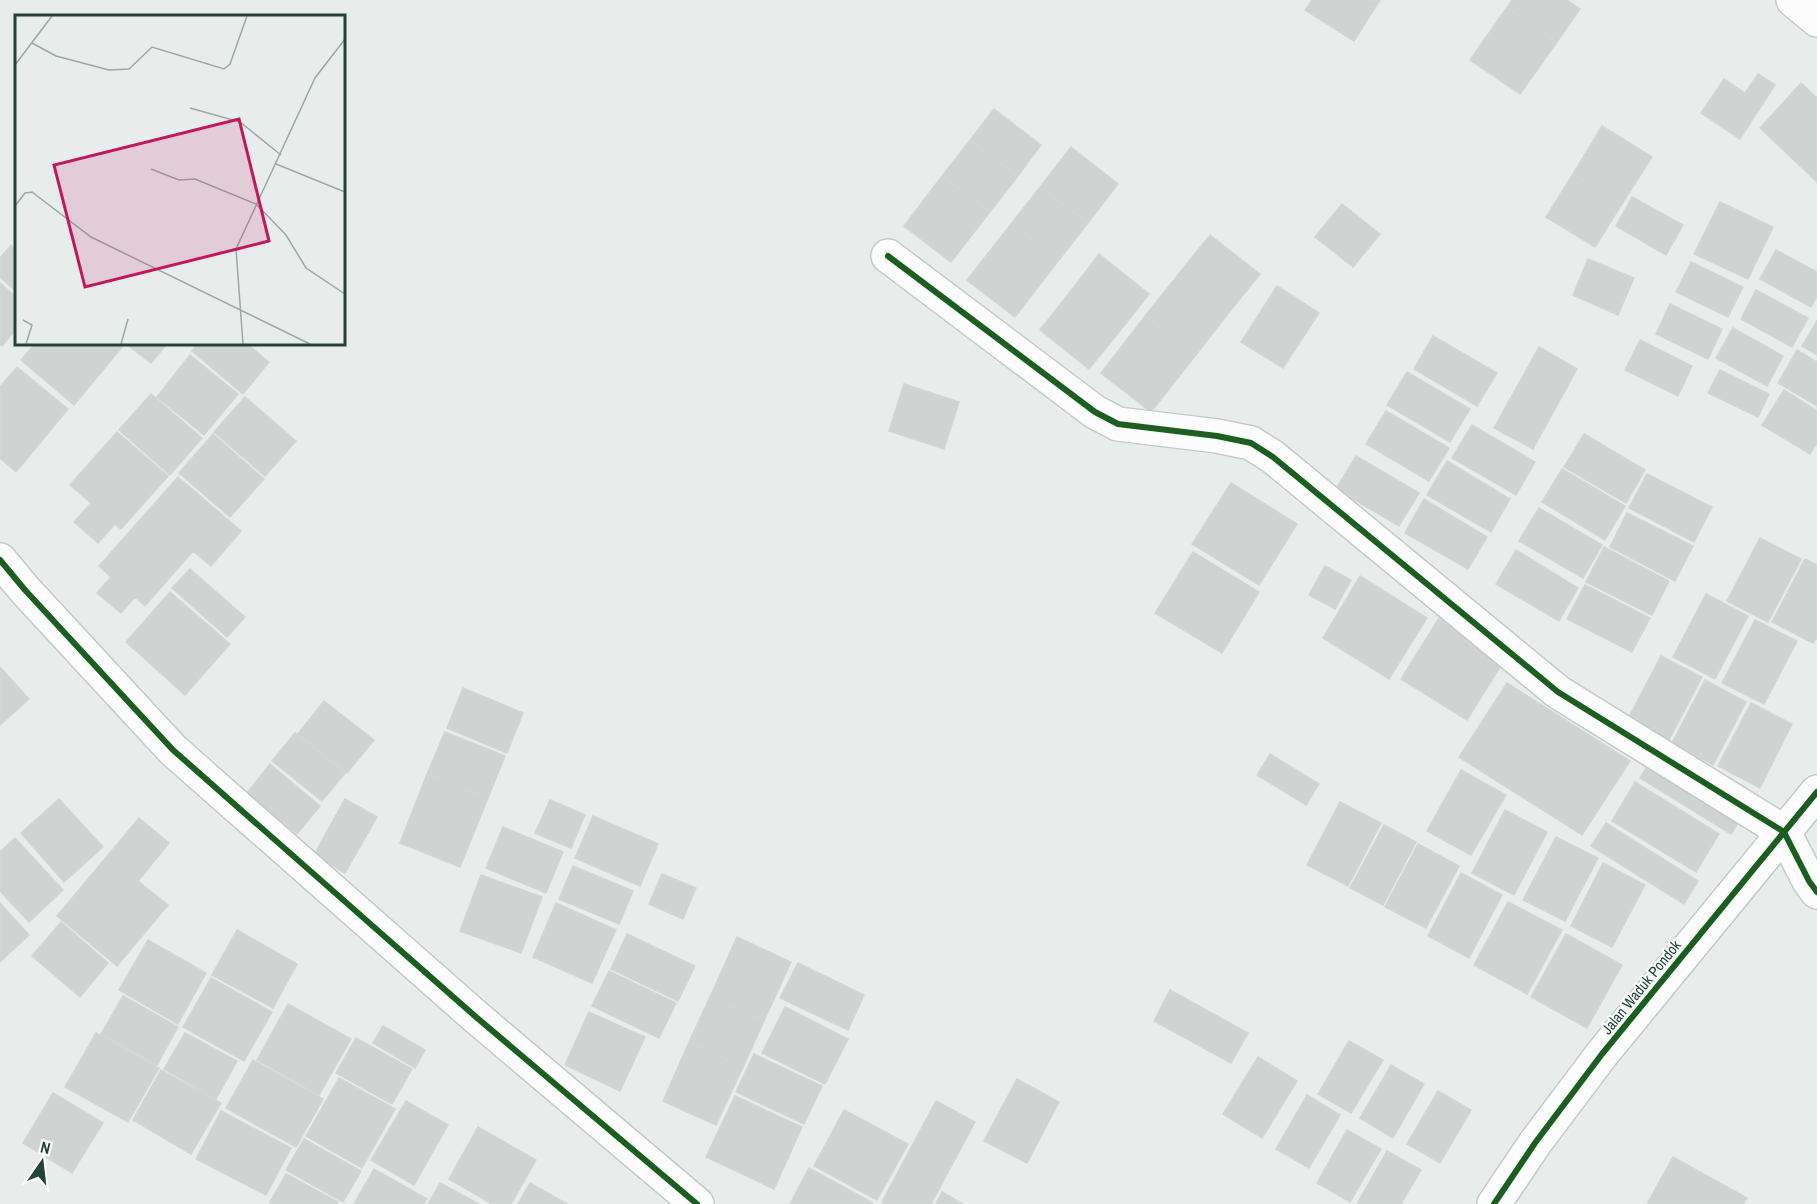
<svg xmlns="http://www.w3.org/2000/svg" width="1817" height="1204" viewBox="0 0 1817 1204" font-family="'Archivo Narrow',sans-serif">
<rect width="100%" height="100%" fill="#e8edeb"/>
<path fill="#cfd4d2" stroke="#d1d6d4" stroke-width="1.5" d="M1312,0H1380L1354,41L1305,10Z
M1512,0H1567L1580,9L1557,42L1507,7Z
M1507,7L1557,42L1520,94L1470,60Z
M1758,74L1775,85L1740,139L1701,113L1724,79L1745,93Z
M1801,83L1817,98V182L1760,128Z
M994,109L1041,145L1018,176L970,140Z
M1602,126L1652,157L1622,204L1573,174Z
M970,140L1018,176L990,212L942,176Z
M1071,147L1118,184L1088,223L1040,187Z
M1573,174L1622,204L1595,247L1546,217Z
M942,176L990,212L951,262L904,226Z
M1040,187L1088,223L1059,260L1011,224Z
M1632,197L1683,225L1666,255L1616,226Z
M1720,202L1773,227L1748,279L1694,254Z
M1342,204L1380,234L1353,267L1315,237Z
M1011,224L1059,260L1015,317L967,280Z
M1210,235L1260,274L1227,315L1177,276Z
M11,245L16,250V291L0,277V258Z
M1776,250L1817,272V296L1811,307L1760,279Z
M1099,254L1149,294L1127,322L1077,283Z
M1588,259L1634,278L1618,315L1573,295Z
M1691,262L1743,287L1728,317L1676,292Z
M1177,276L1227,315L1196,355L1145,316Z
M0,283L16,297V329L2,346L0,345Z
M1077,283L1127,322L1089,369L1040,330Z
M1277,286L1319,313L1283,368L1241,342Z
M1756,290L1808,318L1792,347L1741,319Z
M1670,304L1722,329L1708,359L1656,334Z
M1145,316L1196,355L1151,412L1101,373Z
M1817,321V355L1802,346Z
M1733,328L1783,356L1767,386L1716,358Z
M1433,336L1497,373L1477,406L1414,369Z
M1640,340L1692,366L1678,396L1625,370Z
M35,344H120L123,346L74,405L21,360Z
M126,344H167L151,363Z
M198,344H247L269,362L243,394L192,351Z
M1539,347L1577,369L1533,449L1494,428Z
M1797,350L1817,362V406L1778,383Z
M190,355L238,394L204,435L157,397Z
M17,367L68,409L16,472L0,458V387Z
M1720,370L1769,394L1758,417L1708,393Z
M1407,372L1470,409L1450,442L1387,405Z
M904,384L959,402L944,449L889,431Z
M1784,390L1817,411V443L1810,454L1762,425Z
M151,394L202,438L170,475L119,430Z
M245,397L296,441L265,476L214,432Z
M1386,411L1449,448L1429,481L1366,444Z
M1472,425L1535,462L1516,495L1452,458Z
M117,432L168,476L121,529L115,524L98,543L74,522L91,503L70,485Z
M213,434L264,479L230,517L179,473Z
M1584,434L1645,470L1626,503L1564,467Z
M1356,456L1419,493L1399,526L1336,489Z
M1447,461L1510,499L1491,532L1427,495Z
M1562,469L1625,506L1605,540L1542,502Z
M1647,474L1712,507L1694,542L1629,508Z
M178,477L241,531L211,566L193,551L145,606L135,597L121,613L97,593L111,577L99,566Z
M1231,483L1297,524L1259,585L1192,544Z
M1424,499L1487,537L1468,569L1405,533Z
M1539,508L1602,545L1583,578L1519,541Z
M1627,513L1693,546L1675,581L1610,547Z
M1760,538L1801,559L1768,622L1727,601Z
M1604,547L1669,581L1652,615L1586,582Z
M1516,550L1578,588L1559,621L1496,584Z
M1193,552L1259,592L1222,653L1155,613Z
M1805,559L1817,565V637L1813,643L1772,622Z
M1325,566L1351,580L1335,609L1309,595Z
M190,569L245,617L227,637L172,588Z
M1360,576L1427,618L1389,679L1323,638Z
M1585,585L1650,618L1632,652L1567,619Z
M170,592L230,644L185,695L126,642Z
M1706,594L1748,616L1715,679L1673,657Z
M1439,618L1505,659L1467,720L1401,679Z
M1755,620L1797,641L1764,704L1722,683Z
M1661,656L1702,677L1669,740L1628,719Z
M0,667L29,699L0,725Z
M1705,680L1746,702L1713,765L1672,743Z
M1507,683L1630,761L1582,835L1459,757Z
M463,688L523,713L507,753L447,728Z
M324,701L374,740L347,773L298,734Z
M1751,703L1792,724L1760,788L1718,766Z
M445,732L505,756L488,798L427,774Z
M295,733L345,773L322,801L272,761Z
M1270,754L1319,784L1306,805L1257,775Z
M1653,757L1744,814L1731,834L1640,778Z
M270,764L320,806L297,834L247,793Z
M1461,770L1506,795L1471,855L1427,831Z
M427,774L488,798L460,867L400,843Z
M1635,782L1719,834L1696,872L1612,821Z
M59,799L103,847L64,882L21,833Z
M345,799L377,817L345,873L314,855Z
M550,800L585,815L571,848L535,833Z
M1340,802L1381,823L1348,886L1307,865Z
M1505,810L1547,832L1514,895L1472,873Z
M593,816L658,844L640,886L575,858Z
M139,818L169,843L138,881L168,905L117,966L57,916Z
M1606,823L1698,881L1684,904L1591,846Z
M1384,825L1416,842L1383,905L1350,888Z
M503,827L563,852L546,893L486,868Z
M1556,837L1598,858L1565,921L1523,900Z
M15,838L63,890L29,922L0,891V852Z
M1418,844L1459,866L1426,928L1385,907Z
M1603,863L1645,885L1612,947L1571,926Z
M573,866L633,891L619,924L559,899Z
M1461,873L1502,895L1469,958L1428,936Z
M662,874L696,888L683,919L649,904Z
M481,875L542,897L521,953L460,931Z
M1508,902L1562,930L1527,994L1474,965Z
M0,903L29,935L0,962Z
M556,903L616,930L592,983L533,957Z
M61,922L108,963L80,997L32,956Z
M237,930L297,964L273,1008L212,975Z
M627,934L695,966L678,1001L611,969Z
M1566,934L1622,965L1587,1028L1531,997Z
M737,937L791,962L764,1021L710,997Z
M148,940L206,973L178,1024L119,990Z
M798,963L864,995L848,1030L780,998Z
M609,971L676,1003L659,1038L592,1006Z
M211,978L272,1012L244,1061L183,1027Z
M1170,990L1248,1033L1231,1063L1154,1021Z
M123,996L178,1027L157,1065L101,1034Z
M710,997L764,1021L743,1067L689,1042Z
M288,1004L351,1039L319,1095L257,1060Z
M785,1007L848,1039L825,1084L762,1053Z
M589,1012L645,1037L620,1091L565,1065Z
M383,1026L425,1050L415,1068L373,1043Z
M96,1033L159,1068L128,1122L65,1087Z
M185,1033L237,1061L216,1099L164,1069Z
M356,1038L412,1069L392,1104L336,1073Z
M1349,1041L1383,1060L1351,1113L1318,1094Z
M689,1042L743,1067L716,1125L663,1101Z
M754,1054L822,1086L804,1124L736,1092Z
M1258,1057L1297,1081L1262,1138L1223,1114Z
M253,1060L323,1099L296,1147L226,1108Z
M1391,1065L1424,1084L1393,1138L1360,1118Z
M161,1070L221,1103L191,1154L133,1120Z
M339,1078L395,1109L362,1168L306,1136Z
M1017,1079L1059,1102L1027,1163L984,1141Z
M1438,1091L1471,1110L1440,1163L1407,1144Z
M53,1093L103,1123L72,1173L23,1143Z
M1307,1095L1340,1115L1309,1168L1276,1149Z
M735,1096L802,1127L774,1189L706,1157Z
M406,1101L448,1125L414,1185L371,1160Z
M936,1101L975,1122L931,1204H886L882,1202Z
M844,1110L908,1144L877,1200L814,1166Z
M221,1111L291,1148L266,1195L196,1159Z
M478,1127L536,1160L511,1204H492L449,1179Z
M1347,1130L1381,1149L1350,1202L1317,1183Z
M304,1139L361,1171L343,1202L286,1170Z
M1387,1151L1421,1170L1401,1204H1357Z
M1673,1157L1747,1198L1743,1204H1647Z
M809,1168L873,1203L872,1204H790Z
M374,1169L427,1199L423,1204H354Z
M286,1174L338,1202L337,1204H269Z
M440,1183L479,1204H428Z
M530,1183L567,1204H518Z
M942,1192L963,1204H936Z"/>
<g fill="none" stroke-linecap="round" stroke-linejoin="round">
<g stroke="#c5cac8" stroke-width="36">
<path id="minor" d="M1793,0L1817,20
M888,256L1095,412L1118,424L1217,436L1251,443L1273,457L1558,692L1784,832L1809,881L1817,892
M0,560L25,590L173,750L476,1017L697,1204"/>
</g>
<g stroke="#c5cac8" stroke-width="36">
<path id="tertiary" d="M1494,1204L1535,1143L1602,1054L1817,792"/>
</g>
<use href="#minor" stroke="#fcfcfc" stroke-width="33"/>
<use href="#tertiary" stroke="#fcfcfc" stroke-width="33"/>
<g stroke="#f7fbf9" stroke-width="10">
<path id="cycleway" d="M888,256L1095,412L1118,424L1217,436L1251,443L1273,457L1558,692L1784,832L1809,881L1817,892
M0,560L25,590L173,750L476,1017L697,1204
M1494,1204L1535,1143L1602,1054L1817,792"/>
</g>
<use href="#cycleway" stroke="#1b5e20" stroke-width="6"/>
</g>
<g text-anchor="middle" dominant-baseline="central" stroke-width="4.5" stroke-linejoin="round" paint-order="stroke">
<g font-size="15" fill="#24423a" stroke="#f7fbf9">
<text transform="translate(1641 987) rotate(-51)">Jalan Waduk Pondok</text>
</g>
</g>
<g transform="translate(15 15)">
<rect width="330" height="330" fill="#e8edeb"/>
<path fill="none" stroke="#9aa9a4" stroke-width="1.5" d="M17,28L41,41L94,55L114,54L137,32L209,54L215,49L232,1M0,50L37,1M175,93L225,107L266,140M261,149L330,177M136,154L164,165L180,164L241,189L271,220L291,253L330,279M0,191L10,178L17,177L76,222L295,329M8,305L17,310L11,329M106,329L113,304M228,329L221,234L300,63L330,24"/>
<path fill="#c2185b" fill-opacity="0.15" stroke="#c2185b" stroke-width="3" d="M224,104L254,226L70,272L39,150Z"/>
<rect width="330" height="330" fill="none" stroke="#24423a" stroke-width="3"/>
</g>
<g transform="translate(42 1162) rotate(14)" stroke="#f7fbf9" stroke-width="4.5" paint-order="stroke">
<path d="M0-4.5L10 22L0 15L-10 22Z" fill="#24423a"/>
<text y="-9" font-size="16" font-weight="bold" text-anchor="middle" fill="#24423a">N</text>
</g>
</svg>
